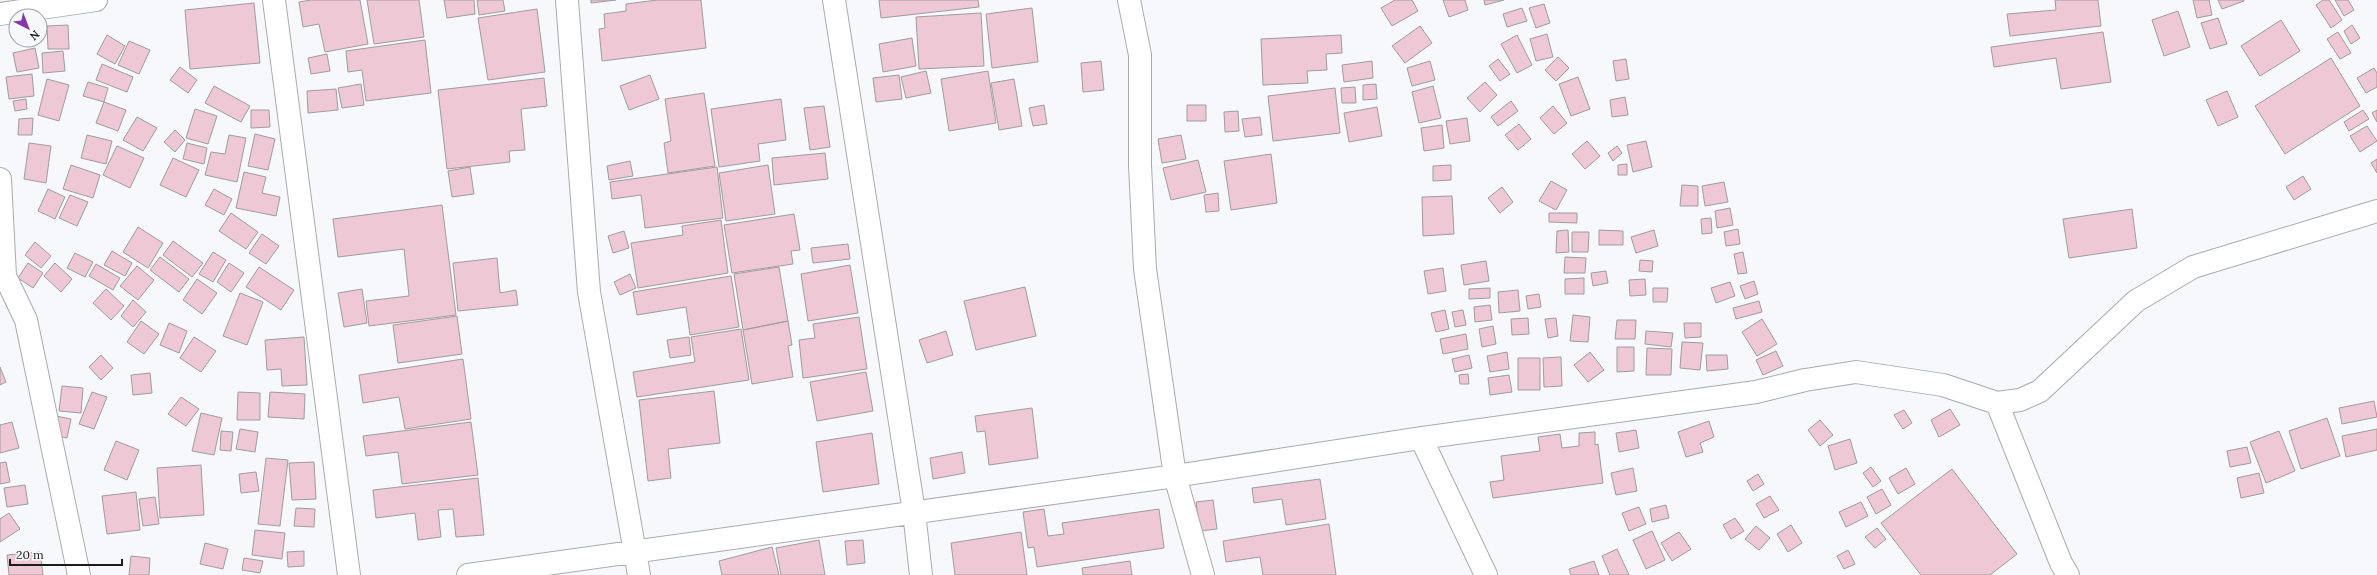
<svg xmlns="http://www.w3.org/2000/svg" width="2377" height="575" viewBox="0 0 2377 575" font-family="Lora,serif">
<rect width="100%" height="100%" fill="#f6f8fb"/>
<path fill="#eec8d4" stroke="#a09c9e" d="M311,0H360L368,44L325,52L319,24L303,27L299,2Z
M367,0H419L424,37L374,44Z
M444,0H474L475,14L447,18Z
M477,0H503L505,11L479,15Z
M591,0H616L591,3Z
M657,0H701L706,48L602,61L599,29L605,28L604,14L626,11V4Z
M879,0H978L979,7L881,18Z
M1395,0H1412L1418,11L1392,26L1381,8Z
M1443,0H1465L1468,10L1449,17Z
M1484,0H1504L1485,5Z
M2055,0H2098L2101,26L2010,36L2007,14L2056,10Z
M2193,0H2209L2212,15L2197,18Z
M2218,0H2244V1L2222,9Z
M2323,0H2329L2342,20L2331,28L2316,5Z
M2335,0H2348L2354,10L2344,16Z
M254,3L260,63L190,69L185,10Z
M1544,4L1550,23L1536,28L1529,8Z
M1032,8L1038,62L992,68L986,14Z
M1522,8L1527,21L1507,27L1503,14Z
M537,9L545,72L488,80L478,18Z
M2178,11L2190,47L2164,56L2152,20Z
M981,13L984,66L919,69L916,17Z
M2218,18L2227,44L2210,49L2201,23Z
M2281,20L2300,51L2260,76L2241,46Z
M68,25L69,49H48L47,26Z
M2352,25L2360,38L2351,44L2344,31Z
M1420,26L1432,43L1405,63L1392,46Z
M2103,32L2111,82L2061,89L2056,58L1994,67L1991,47Z
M2338,32L2351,53L2340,59L2327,39Z
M1547,34L1553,57L1536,61L1530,39Z
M107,35L125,46L115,64L97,54Z
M1341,35L1342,53L1326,54L1327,70L1307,71L1308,83L1263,85L1261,39Z
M1517,35L1532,65L1517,73L1501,44Z
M912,38L916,66L883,72L879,44Z
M425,40L431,93L366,101L362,70L348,72L346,51Z
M129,41L150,50L139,74L118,65Z
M35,48L39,68L17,72L13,53Z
M63,51L65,71L43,73L42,53Z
M327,54L330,71L311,74L308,58Z
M1558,57L1569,68L1556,81L1545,70Z
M2331,58L2360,106L2285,154L2255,106Z
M1498,59L1510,74L1500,81L1489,66Z
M1626,59L1629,79L1616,81L1613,61Z
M1101,61L1104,90L1083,92L1081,63Z
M1372,61L1373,78L1344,82L1342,65Z
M1430,61L1435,80L1412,86L1407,68Z
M102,64L133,77L127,92L96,80Z
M180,67L197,80L188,93L170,80Z
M2374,68L2377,73V87L2366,93L2357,78Z
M926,71L931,93L906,98L901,77Z
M988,71L996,123L949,131L941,79Z
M32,74L34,96L9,99L6,77Z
M650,75L659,99L629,110L620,86Z
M899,75L902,99L876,102L873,78Z
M1578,77L1590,109L1571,116L1559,84Z
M544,78L547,106L521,109L525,150L509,151L510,162L447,169L438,90Z
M47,79L69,85L59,121L38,115Z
M1014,79L1022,126L999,130L991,83Z
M88,82L108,88L104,102L83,96Z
M1485,82L1497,95L1480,112L1467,98Z
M361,84L364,105L342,108L338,88Z
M1376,84L1377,99L1363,100V85Z
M214,86L250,106L241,122L205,103Z
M1433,86L1441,118L1419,123L1412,92Z
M1355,87L1356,103H1342L1341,88Z
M1335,88L1340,133L1273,141L1268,96Z
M336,89L338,110L308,113L307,91Z
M2227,91L2238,117L2218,126L2206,100Z
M704,93L715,166L668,173L664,143L671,141L665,99Z
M1625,97L1628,115L1612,117L1610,100Z
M26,99L27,109L15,111L13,101Z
M781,99L786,140L758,144L760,161L719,167L711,109Z
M1511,101L1518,111L1498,126L1491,117Z
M104,102L126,110L118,131L96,123Z
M1044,105L1047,124L1033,126L1029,108Z
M1187,105H1206V121H1187Z
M824,106L830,147L810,150L804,108Z
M1553,106L1567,123L1554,134L1540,118Z
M1377,107L1382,136L1349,142L1344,113Z
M195,109L217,116L208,144L186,138Z
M251,110H269L270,127L251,128Z
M2363,110L2369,119L2349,131L2344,122Z
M2377,110V122L2372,113Z
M1238,111L1239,131L1225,132L1224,112Z
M137,117L157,128L143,151L123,140Z
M1260,117L1262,135L1245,137L1242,119Z
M33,118L32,135H18L19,119Z
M1467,118L1470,141L1450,144L1446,121Z
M1519,124L1531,139L1518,150L1505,135Z
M1442,125L1444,148L1424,151L1421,128Z
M2367,126L2377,141L2360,152L2350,136Z
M175,130L185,140L175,152L164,142Z
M255,134L275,139L268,170L248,166Z
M87,135L112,141L106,164L81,158Z
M229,135L246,138L237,182L205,175L211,152L225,154Z
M1181,135L1186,159L1162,163L1158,139Z
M1587,141L1600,156L1585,169L1572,154Z
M1646,141L1652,167L1633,172L1627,145Z
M29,143L51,146L46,183L24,179Z
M187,143L207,148L204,164L183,159Z
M117,146L144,158L130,188L103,175Z
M1617,146L1622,153L1613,161L1608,153Z
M825,153L828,179L774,185L772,158Z
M1271,154L1277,203L1231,210L1224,161Z
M173,158L199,170L186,197L160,185Z
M2377,159V173L2371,163Z
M1198,160L1206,192L1171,200L1163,168Z
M630,161L633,176L609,180L607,166Z
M1627,164V175H1618V165Z
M71,165L100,175L93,198L63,189Z
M768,165L775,214L726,221L719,173Z
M1451,165V180L1433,181V166Z
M470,167L474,194L452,197L448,171Z
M717,167L723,218L645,228L641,195L612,199L610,182Z
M244,172L266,177L262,193L280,197L276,216L236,208Z
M2303,176L2311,189L2294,200L2286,187Z
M1551,181L1567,190L1556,210L1539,201Z
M1724,182L1728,202L1705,206L1702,186Z
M1682,185L1698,186V206H1680Z
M1502,187L1513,202L1500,213L1488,198Z
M48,189L65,197L55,219L38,211Z
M214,189L232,199L224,215L205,205Z
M1218,193L1219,211L1206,212L1204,195Z
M70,195L88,202L77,226L59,218Z
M1452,196L1454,234L1423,236L1422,197Z
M442,205L456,315L369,326L366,301L409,296L404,249L338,257L333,219Z
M1730,208L1733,225L1717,228L1715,211Z
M2132,209L2137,248L2069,258L2063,219Z
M231,213L258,232L246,249L219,231Z
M1549,213H1577V223L1549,222Z
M794,214L800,250L791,251L793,264L732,273L724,225Z
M1711,218L1712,233L1702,234L1701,219Z
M721,220L728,273L638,288L631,243L683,235L682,226Z
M138,227L163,243L148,268L123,252Z
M1738,229L1740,244L1726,246L1724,232Z
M1568,230L1569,252L1556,253L1557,231Z
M1599,230L1623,231V245H1599Z
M1654,230L1658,246L1636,253L1631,237Z
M624,231L629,248L613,253L608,236Z
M1572,232H1589L1588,252H1572Z
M262,234L279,246L266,264L249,253Z
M173,241L203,263L192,277L163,255Z
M35,242L51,256L41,268L25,255Z
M848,244L850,259L813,263L811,248Z
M112,251L132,263L125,276L104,265Z
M213,252L226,260L213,282L199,274Z
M1743,252L1747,273L1738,274L1734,254Z
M75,253L93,262L85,277L67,268Z
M160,257L189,279L179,292L150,270Z
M1565,257L1586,258L1585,273H1564Z
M497,258L500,293L516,290L518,305L458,311L453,263Z
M1640,260L1653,261L1652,272L1639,271Z
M1486,261L1489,281L1464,285L1461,265Z
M28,263L43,273L33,288L18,278Z
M55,263L72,279L61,292L44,276Z
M229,263L244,273L231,292L217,282Z
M96,264L120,278L113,290L89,276Z
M850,265L858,313L808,321L801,274Z
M137,266L154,280L138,300L120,286Z
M259,267L294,290L281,310L246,287Z
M779,267L788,321L743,330L734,274Z
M1443,268L1446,291L1428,294L1424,271Z
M1606,271L1608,283L1593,286L1591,273Z
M630,274L636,288L620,295L614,282Z
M731,276L739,327L690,335L686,307L637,315L633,292Z
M1584,278V294H1565V279Z
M197,279L217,293L202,314L183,300Z
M1645,279L1646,295L1630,296L1629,280Z
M1754,281L1758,294L1745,299L1740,286Z
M1730,282L1735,296L1716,303L1711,288Z
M1025,287L1036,336L976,350L964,301Z
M1490,288V298L1469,299V289Z
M1653,288H1668L1667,302H1653Z
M106,289L124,306L111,320L93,303Z
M362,289L367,323L344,327L338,293Z
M1518,290L1520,311L1499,313L1498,292Z
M240,293L263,302L247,345L223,336Z
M1539,294L1541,307L1528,309L1526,296Z
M133,300L146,312L133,327L121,316Z
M1759,301L1762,312L1736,319L1733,308Z
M1490,305L1492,320L1475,322L1474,307Z
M1445,310L1449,329L1436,332L1431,313Z
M1463,310L1466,325L1455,327L1452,312Z
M1573,315L1590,317L1588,342L1570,341Z
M457,316L462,354L398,363L393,325Z
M859,317L867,369L803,378L799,340L815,338L813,324Z
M1528,318L1529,334L1512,335L1511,319Z
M1556,318L1558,336L1548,338L1545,319Z
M1762,319L1777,344L1757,356L1742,332Z
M1617,320H1636L1635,339H1615Z
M141,321L159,334L144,354L127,342Z
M788,321L792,345L788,346L793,377L752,384L743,330Z
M169,323L187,331L179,353L160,345Z
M1684,323H1701V337L1685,338Z
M1493,326L1496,344L1482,347L1479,329Z
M741,329L749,380L637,397L633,372L695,362L691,337Z
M946,331L953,355L927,363L919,340Z
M1646,331L1673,333L1671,347L1645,344Z
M1466,334L1468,349L1443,354L1440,339Z
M194,337L216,351L201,372L180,358Z
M304,337L307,385L282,386L281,369L267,370L265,340Z
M689,337L691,355L670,358L667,340Z
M1682,342L1703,343L1700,370L1680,368Z
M1617,347H1634V371L1617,372Z
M1647,348L1672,349L1671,375H1646Z
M1776,351L1783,366L1763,375L1756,360Z
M1507,352L1509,369L1490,372L1487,356Z
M1590,352L1604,370L1588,382L1574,365Z
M101,355L113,368L101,380L89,367Z
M1469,355L1472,368L1455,372L1452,359Z
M1706,355H1727L1728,369L1707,371Z
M1561,357L1562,386L1544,387L1543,358Z
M1518,358H1540V390H1518Z
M463,359L471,419L405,429L399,397L363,403L359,375Z
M0,367L6,382L0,385Z
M866,372L873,411L817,421L810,382Z
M150,373L152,393L133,395L131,375Z
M1468,374L1469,384H1460L1459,375Z
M1509,375L1512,392L1490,395L1488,378Z
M62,386L83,388L81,413L59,411Z
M714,391L720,443L668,449L671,478L648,481L639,400Z
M92,392L107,397L94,429L79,424Z
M238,392L260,393V420H237Z
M270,392L305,394L304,419L268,417Z
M181,397L199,409L186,426L168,414Z
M2374,401L2377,417L2342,424L2339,408Z
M1032,408L1038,458L989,465L985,431L977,432L975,416Z
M1950,409L1960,425L1939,437L1931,420Z
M1904,410L1912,423L1903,429L1894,415Z
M201,413L222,418L214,455L192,451Z
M56,416L71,419L67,438L53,435Z
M2327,418L2340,456L2301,469L2289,431Z
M1820,420L1833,435L1820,446L1808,430Z
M1709,421L1714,437L1700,443L1703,452L1686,457L1678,432Z
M12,422L19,448L0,453V425Z
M471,422L478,475L402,484L398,452L366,456L363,436Z
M240,429L258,432L255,452L236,449Z
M2377,429V450L2346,457L2342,436Z
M1636,430L1639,448L1619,452L1616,433Z
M221,431L233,432L231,451L220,450Z
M2279,431L2295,471L2266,483L2250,442Z
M1595,432V445L1598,444L1603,483L1493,498L1490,482L1504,480L1501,456L1540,451L1538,437L1560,434L1562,448L1579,446V433Z
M872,433L879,484L823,492L816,442Z
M1850,439L1857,463L1835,470L1828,446Z
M116,441L139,450L127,480L104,470Z
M2247,447L2251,463L2230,467L2227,451Z
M962,452L965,473L933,479L930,458Z
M266,458L288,460L280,526L258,524Z
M6,462L10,482L0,484V463Z
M314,462L316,499L292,500L289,463Z
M201,465L204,515L160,518L157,468Z
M1871,467L1881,481L1873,487L1863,473Z
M1633,468L1637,491L1616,495L1611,473Z
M1906,468L1915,484L1898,494L1889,478Z
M1952,469L2017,554L1990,575H1921L1881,523Z
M256,472L259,491L241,493L239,474Z
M2259,473L2264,493L2241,498L2237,478Z
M1758,474L1764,484L1753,491L1747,481Z
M478,478L484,535L456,537L453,509L438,510L441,537L418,540L415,513L376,518L373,490Z
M1320,479L1326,519L1286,525L1282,499L1254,503L1252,488Z
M25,485L28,504L7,507L4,488Z
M1882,489L1891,505L1876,514L1867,497Z
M136,492L140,530L107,534L102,496Z
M1770,496L1779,510L1764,518L1756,504Z
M155,497L159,524L143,526L139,499Z
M1213,500L1217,529L1200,531L1196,502Z
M1861,502L1868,516L1846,527L1839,512Z
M1666,505L1669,518L1652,522L1650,509Z
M1639,507L1646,524L1629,531L1622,513Z
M296,508L315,509L314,527L294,526Z
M1044,509L1048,536L1064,534L1062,523L1159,509L1164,548L1037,567L1034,547L1028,548L1023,512Z
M9,513L20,529L0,542V519Z
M1735,518L1744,531L1731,539L1723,525Z
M1329,524L1336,575H1263L1260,557L1226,562L1223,541Z
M1791,525L1802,543L1788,552L1777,534Z
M1756,526L1770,538L1759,550L1745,539Z
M1877,528L1886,539L1875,548L1865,537Z
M255,530L285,533L282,559L252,555Z
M1652,531L1665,560L1646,569L1633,540Z
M1021,532L1027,575H955L951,543Z
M1679,532L1691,549L1672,561L1661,543Z
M819,540L825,575H781L776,548Z
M863,540L865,563L847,565L845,541Z
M205,543L228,549L223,569L200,564Z
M772,547L779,575H722L719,561Z
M1617,549L1629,575H1610L1602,556Z
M1848,550L1855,564L1844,569L1837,556Z
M304,551V566L288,567L287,552Z
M40,552L43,575H9L7,555Z
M131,556L150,558L149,575H129Z
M244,558L263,561L260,573L242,570Z
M1130,561L1132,575H1083L1082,568Z
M1594,561L1599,575H1571L1569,569Z"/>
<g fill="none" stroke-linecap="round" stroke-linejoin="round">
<g stroke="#aaabaf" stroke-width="24">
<path id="minor" d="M274,0L349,575
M567,0L589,292L639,575
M834,0L914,512L921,575
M0,14L96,0
M0,179L5,276L26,320L79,575
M1997,403L2061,563L2068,575
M1421,438L1486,575
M468,575L1175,476L1145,269L1140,165V55L1129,0
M1203,575L1175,476L1421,438L1756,392L1805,380L1856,372L1943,385L1997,403L2020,400L2040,391L2136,301L2193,267L2377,211"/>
</g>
<use href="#minor" stroke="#fff" stroke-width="22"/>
</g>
<g transform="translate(28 28) rotate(138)"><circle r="19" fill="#f6f8fb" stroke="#9fa0a2"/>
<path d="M0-3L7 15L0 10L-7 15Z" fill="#8637a7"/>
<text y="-6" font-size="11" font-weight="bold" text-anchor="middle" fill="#1c1c1d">N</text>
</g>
<path d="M10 559v6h112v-6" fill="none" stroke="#1c1c1d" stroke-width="2"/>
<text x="16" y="559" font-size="12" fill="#1c1c1d" stroke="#f6f8fb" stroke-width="3" paint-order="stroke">20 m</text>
</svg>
